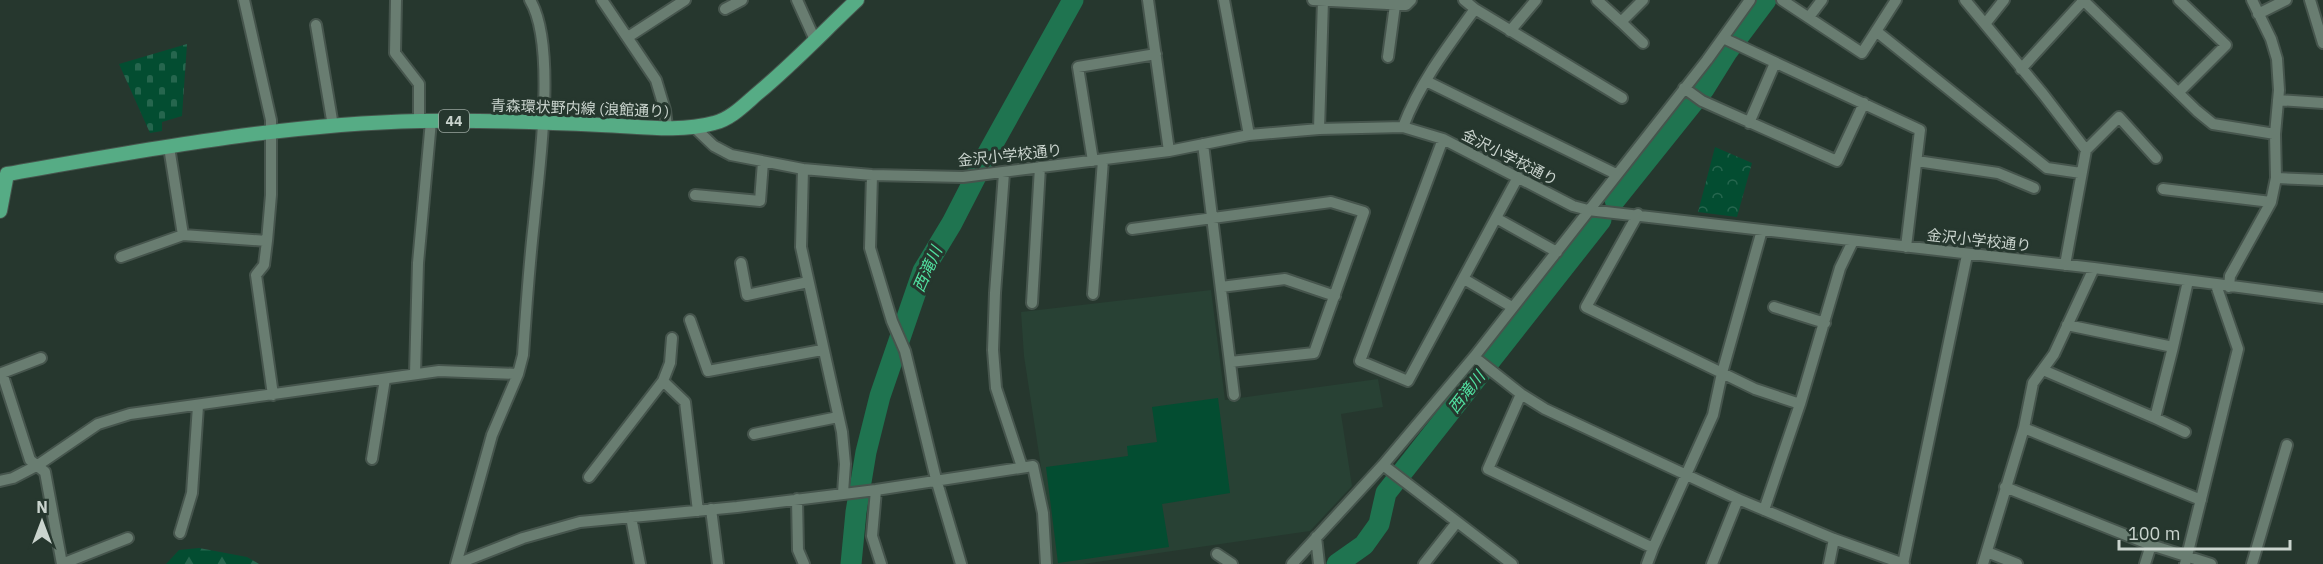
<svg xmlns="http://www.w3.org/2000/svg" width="2323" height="564" viewBox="0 0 2323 564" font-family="'IBM Plex Sans','Noto Sans JP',sans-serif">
<defs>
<pattern id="forest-firs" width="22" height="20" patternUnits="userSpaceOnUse" patternTransform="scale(1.5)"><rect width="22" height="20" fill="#034d31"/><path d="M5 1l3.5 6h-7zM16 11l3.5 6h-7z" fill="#26664e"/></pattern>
<pattern id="cemetery-stones" width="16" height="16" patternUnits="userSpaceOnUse" patternTransform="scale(1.5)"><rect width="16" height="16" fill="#034d31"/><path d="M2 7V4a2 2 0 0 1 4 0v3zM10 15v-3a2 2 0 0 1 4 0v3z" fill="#26664e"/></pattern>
<pattern id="park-crowns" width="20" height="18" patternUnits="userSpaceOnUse" patternTransform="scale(1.5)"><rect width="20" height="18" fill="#034d31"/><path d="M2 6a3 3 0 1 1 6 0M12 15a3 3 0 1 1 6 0" fill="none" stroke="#26664e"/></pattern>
</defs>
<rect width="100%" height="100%" fill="#26372e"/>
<path fill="#284134" d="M1211,290L1225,400L1378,379L1383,407L1341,414L1352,486L1310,531L1083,564H1052L1041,467L1024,356L1021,312Z"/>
<path fill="url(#forest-firs)" d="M199,548L247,557L259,564H166L179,550Z"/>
<path fill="url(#cemetery-stones)" d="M187,44L182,116L162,122V131L150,133L119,64Z"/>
<path fill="url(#park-crowns)" d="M1715,147L1752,163L1737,217L1698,212Z"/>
<path fill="#034d31" d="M1218,398L1230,493L1162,504L1169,547L1058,563L1046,467L1128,456L1127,446L1157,442L1152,407Z"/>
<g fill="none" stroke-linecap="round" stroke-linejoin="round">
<path stroke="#1f7450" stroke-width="21" d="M1615,200L1704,89L1727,52L1766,0
M851,564L856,512L866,452L880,396L923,271L952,223L989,151L1073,0
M1337,564L1364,545L1379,524L1386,493L1601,220"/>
<g stroke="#46554d" stroke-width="14">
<path id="minor" d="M244,0L271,120V195L267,241L264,265L256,275L273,395
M396,0L395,53L419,84V121
M602,0L656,80L665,110L667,127
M797,0L815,40
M1148,0L1169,151
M1224,0L1249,135
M1313,0L1406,5L1411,0
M1464,0L1475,9L1622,98
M1597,0L1621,22L1643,0
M1782,0L1862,53L1896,0
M1965,0L2043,94L2086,150L2065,265
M2179,0L2226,45L2179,92
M2310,0L2323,43
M2084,1L2197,111L2213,124L2275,134
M725,9L742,0
M2258,14L2286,0
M1809,17L1822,0
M1621,22L1643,43
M1985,24L2004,0
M316,25L333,126
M1510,31L1536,0
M1876,31L2047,168L2081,173
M628,37L685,0
M1723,38L1920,130L1906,247
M1388,57L1395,5
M2021,69L2084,0
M1426,81L1616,174
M1684,88L1702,101L1837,161L1864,103
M2278,100L2323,103
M1749,123L1775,63
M694,127L714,146L731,155L803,169L872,175L963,177L1169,151L1249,135L1319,129L1403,127L1443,139L1573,206L1588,210L2094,268L2323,298
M1403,127C1419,84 1448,46 1475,9
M1319,129L1323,0
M1443,139L1360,361L1408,381L1518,177
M1203,144L1234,395
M169,147L183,235
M2086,150L2119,117L2156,158
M1093,161L1078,67L1156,54
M1917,161L1998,173L2034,188
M803,169L801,247L842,432L845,464L843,493
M1004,173L995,293L993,350L996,388L1022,467
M872,175L870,248L892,321L905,351L936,479L961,564
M2276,178L2323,180
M2163,189L2271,202
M695,195L760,201L763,162
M1638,214L1586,307L1755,389L1800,404
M1496,218L1557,252
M1132,229L1331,202L1364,212L1314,353L1230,362
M121,257L183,235L267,241
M741,263L747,295L808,282
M1464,279L1512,307
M1221,287L1285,279L1335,296
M2229,287L2230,276L2271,202L2276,178L2275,134L2279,90L2277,59L2271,39L2252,0
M1093,294L1103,160
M1032,303L1040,167
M1774,307L1825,323
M690,320L708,371L822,350
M2067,325L2173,347
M1474,357L1521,394L1545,409L1738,499L1834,539L1904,564
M41,358L2,373L30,460L45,472L62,564L128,538
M2043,370L2155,418L2173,347L2188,281
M415,374L418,263L431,121
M663,381L685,402L698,511
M1521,394L1488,469L1653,548L1713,415L1722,373L1762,230
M2155,418L2185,432
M2024,428L2201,500
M754,434L838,417
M372,459L385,379
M1383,465L1512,564
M589,477L663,381L670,363L672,338
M0,481L13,478L38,465L98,424L130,414L439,371L518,374
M2005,487L2151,545L2211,564
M876,490L872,536L881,564
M797,499L798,550L804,564
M711,509L718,564
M1764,510L1800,404L1840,268L1853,241
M631,517L640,564
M180,533L192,493L198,406
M1316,537L1319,564
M1987,552L2017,564
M1217,554L1232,564
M456,564L492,435L518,374L523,355C526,310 529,266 534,222C539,168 557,45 530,0
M457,564L523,538L580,522L737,507L876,490L1033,466L1043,513L1046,564
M1292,564L1383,465L1474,357L1707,60L1750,0
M1424,564L1457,522
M1647,564L1653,548
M1712,564L1738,499
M1829,564L1834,539
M1903,564L1967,255
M1983,564L2024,428L2033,383L2054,354L2094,268
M2145,564L2151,545
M2185,564L2238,349L2216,285
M2252,564L2287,445"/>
</g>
<g stroke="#46554d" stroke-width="16">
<path id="major" d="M0,211L7,174C144,150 281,124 420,121C480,120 541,122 601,125C637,126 678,133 714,123C731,119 745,104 758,93C793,64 824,31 857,0"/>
</g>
<use href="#minor" stroke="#697d71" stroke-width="10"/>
<use href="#major" stroke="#56ac85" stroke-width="14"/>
</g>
<g text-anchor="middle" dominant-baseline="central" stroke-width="6" stroke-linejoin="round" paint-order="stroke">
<rect fill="#26372e" stroke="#99a59e" stroke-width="1.5" x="439" y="110" width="30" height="22" rx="4.5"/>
<g font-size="14" font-weight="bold" fill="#cad4ce">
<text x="454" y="121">44</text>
</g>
<g font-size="15" fill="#cad4ce" stroke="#26372e">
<text transform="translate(580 108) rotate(2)">青森環状野内線 (浪館通り)</text>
<text transform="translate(1010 155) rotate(-6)">金沢小学校通り</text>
<text transform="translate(1510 157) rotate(27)">金沢小学校通り</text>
<text transform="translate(1979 240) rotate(6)">金沢小学校通り</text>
</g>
<g font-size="16" font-style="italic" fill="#51e0a0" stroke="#26372e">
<text transform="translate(927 269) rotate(-66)">西滝川</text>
<text transform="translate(1466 392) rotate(-52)">西滝川</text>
</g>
</g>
<g transform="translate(42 522)" stroke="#26372e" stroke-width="4.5" paint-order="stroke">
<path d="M0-4.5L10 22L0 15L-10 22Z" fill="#cad4ce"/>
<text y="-9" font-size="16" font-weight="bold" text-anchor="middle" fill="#cad4ce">N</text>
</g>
<path d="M2119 540v9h171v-9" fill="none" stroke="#cad4ce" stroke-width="3"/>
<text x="2128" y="540" font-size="18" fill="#cad4ce" stroke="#26372e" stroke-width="4.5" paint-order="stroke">100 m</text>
</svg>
